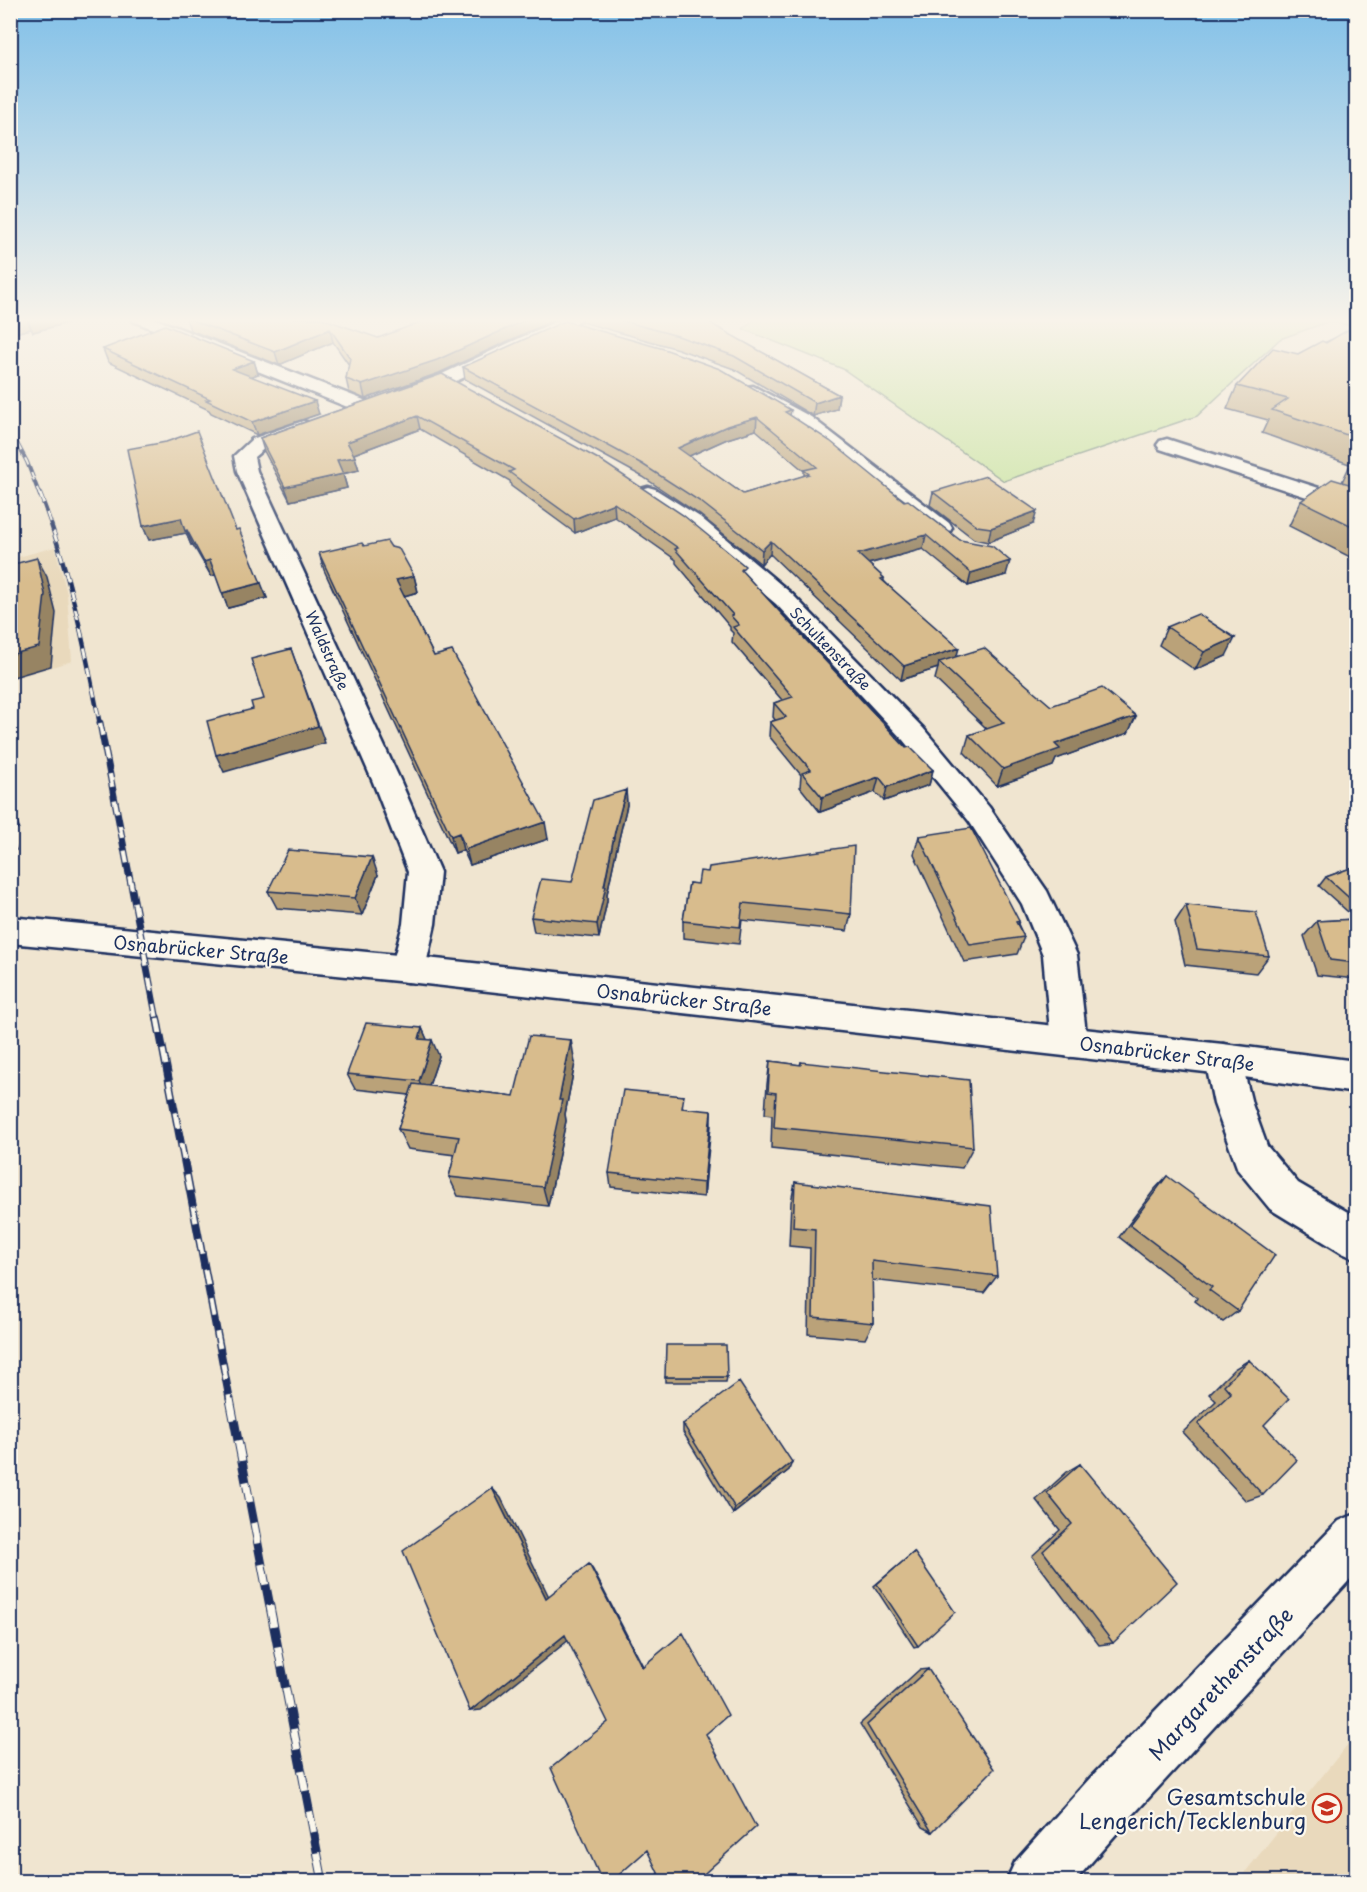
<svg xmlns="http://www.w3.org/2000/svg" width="1367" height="1892" viewBox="0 0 1367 1892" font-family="'Playpen Sans',sans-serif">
<rect width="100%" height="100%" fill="#f0e5d0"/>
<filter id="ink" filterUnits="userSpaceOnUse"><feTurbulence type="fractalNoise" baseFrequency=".0167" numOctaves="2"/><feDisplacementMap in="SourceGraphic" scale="12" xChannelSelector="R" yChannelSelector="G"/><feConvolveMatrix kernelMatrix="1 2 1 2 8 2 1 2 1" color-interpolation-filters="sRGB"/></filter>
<g filter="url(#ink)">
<path fill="#e9d9bc" d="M55,547L67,594L72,661L11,679V559Z
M1356,1734V1881H1238Z"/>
<path fill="#c4e29a" stroke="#70887c" stroke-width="1.5" d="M757,318H1356V327L1330,321L1280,339L1197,416L1004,481L843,369L743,329Z"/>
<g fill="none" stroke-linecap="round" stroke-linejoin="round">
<g stroke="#1b2f5e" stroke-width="5">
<path id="minor" d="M131,318H153L369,402L371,406L369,410H355L133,321Z
M563,318H582L571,327L452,383L406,397L400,396L397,392L400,388L440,375Z
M753,386L811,417L949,523L952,528L949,533L941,535L933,533L797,425L747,395L744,391L747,387Z
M303,421L310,423L313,427L310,431L266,447L254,457L257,471L401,782L440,872L435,924L425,969L420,979L408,982L396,979L391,969L403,924L408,872L373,782L237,471L234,456L252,439Z
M1167,439L1356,500V513L1160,449L1157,445L1160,441Z
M648,487L655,489L700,517L792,594L923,728L989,807L1047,891L1077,955L1087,1042L1082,1053L1069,1057L1056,1053L1051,1042L1043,955L1022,904L969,821L903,740L776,604L684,527L641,497L638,493L641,489Z
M1223,1044L1236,1048L1241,1059L1252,1104L1267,1146L1298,1183L1356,1217V1259L1342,1253L1270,1209L1238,1170L1214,1104L1205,1059L1210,1048Z
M1356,1514V1573L1131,1817L1074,1882H1006L1015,1862L1091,1777L1339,1521Z"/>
</g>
<g stroke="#1b2f5e" stroke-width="5">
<path id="secondary" d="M10,917L408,956L1223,1044L1356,1061V1093L1223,1074L408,982L10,943Z"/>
</g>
<use href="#minor" fill="#fbf7ec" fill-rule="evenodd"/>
<use href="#secondary" fill="#fbf7ec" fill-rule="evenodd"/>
<g stroke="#1b2f5e" stroke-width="4">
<path id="rail-far4" d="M10,430L27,462L40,496"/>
</g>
<g stroke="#1b2f5e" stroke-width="4.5">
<path id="rail-far3" d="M40,494C69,568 85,647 100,725"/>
</g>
<g stroke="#1b2f5e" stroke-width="7">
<path id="rail-far2" d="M100,723L157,1020"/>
</g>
<g stroke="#1b2f5e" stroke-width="8">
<path id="rail-far1" d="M157,1018L230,1401"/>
</g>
<g stroke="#1b2f5e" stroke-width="9">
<path id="rail" d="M230,1399L323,1882"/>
</g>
<use href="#rail-far4" stroke="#fbf7ec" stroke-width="2" stroke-dasharray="8" stroke-linecap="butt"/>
<use href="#rail-far3" stroke="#fbf7ec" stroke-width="3" stroke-dasharray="10" stroke-linecap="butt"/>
<use href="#rail-far2" stroke="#fbf7ec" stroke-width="4.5" stroke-dasharray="13" stroke-linecap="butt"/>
<use href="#rail-far1" stroke="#fbf7ec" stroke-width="5" stroke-dasharray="16" stroke-linecap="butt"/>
<use href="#rail" stroke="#fbf7ec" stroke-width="7" stroke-dasharray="21" stroke-linecap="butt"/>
</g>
<path fill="#baa279" stroke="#1b2f5e" stroke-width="1.5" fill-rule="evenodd" d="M10,318H86L33,332L31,329L10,334Z
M186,318H321L439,373L365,399L349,392L346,379L349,365L333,342L279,365L190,330Z
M582,318H722L711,324L839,395L837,409L813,416L734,369L678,349L582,322Z
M1356,329V557L1352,558L1289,526L1301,501L1342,482L1349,467L1352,465L1262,433L1268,420L1227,409L1237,386L1298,354Z
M103,349L254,361L258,374L251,376L319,414L257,435L211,413L209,410L108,362Z
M463,367L791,410L790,416L1006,575L968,586L923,549L869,564L884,578V581L957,657L1051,706L1136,716L1128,733L1056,759L1053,766L997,786L964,752L969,735L987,729L935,679L938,668L901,680L770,554L761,564L700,515L643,477L465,379ZM756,430L804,471V476L743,494L689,456L727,439Z
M442,374L744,574L906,748L933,770L929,785L884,801L875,792L820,812L800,787L801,775L769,736L770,722L775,720L773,717L774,703L782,700L732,642L733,633L730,630V627L676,563V560L615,517L575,533L511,486L510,481L420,429L354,454L359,470L343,474L347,488L290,501L264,451L260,438Z
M933,492L1033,524L988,542L974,539L930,505Z
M143,526L236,530L267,598L228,608L216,575L211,576L193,545H191L186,533L149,540Z
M364,546L391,547L414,576L418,592L404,596L434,656L548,839L470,865L463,850L455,853L324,570L319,553Z
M1167,627L1226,656L1195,670L1159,645Z
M626,790L627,805L617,847L607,894V901L599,938L534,932L531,917L572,882Z
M919,836L1019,921L1018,924L1024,937L1017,954L964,962L914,854Z
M1356,866V919L1319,886L1326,877Z
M378,875L362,915L277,908L268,891Z
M689,883L851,914L847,931L742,920L739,944L683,938V921Z
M1186,905L1269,956L1256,973L1185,965L1175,922Z
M1356,919V979L1317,975L1304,936L1317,921Z
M422,1028L427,1040L439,1056L429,1086L514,1096L575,1063L565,1114L566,1121L548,1206L458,1196L449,1177L455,1155L408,1149L398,1129L409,1095L355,1089L347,1074Z
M770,1061L800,1065L801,1062L973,1147L962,1168L771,1148L772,1115L765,1114L767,1084Z
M711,1111L704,1197L611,1187L609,1173Z
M1167,1176L1238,1311L1223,1322L1195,1301L1197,1298L1119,1237L1154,1190Z
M795,1182L997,1276L984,1293L872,1280L873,1323L865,1339L808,1334L810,1248L789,1246L791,1202Z
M1249,1360L1264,1425L1263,1495L1246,1501L1183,1432L1216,1401L1209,1394L1234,1369Z
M665,1377H727L726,1382H665Z
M683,1424L789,1470L733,1514L683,1432Z
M1080,1464L1113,1643L1099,1645L1032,1556L1060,1530L1036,1500L1068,1471Z
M914,1552L918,1646L914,1647L874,1586Z
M928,1669L932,1832L923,1827L860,1724L919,1670Z"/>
<path fill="#978463" stroke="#1b2f5e" stroke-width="1.5" d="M26,318L31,329L10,334V321Z
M38,318H86L33,332L28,320Z
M530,318H558L439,373L365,399L362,385Z
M700,318H722L700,330Z
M330,329L333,342L279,365L275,352Z
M254,361L258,374L237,382L232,369Z
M839,395L837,409L813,416L815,403Z
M315,401L319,414L257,435L252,422Z
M417,416L420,429L351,455L347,442Z
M757,417L756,430L727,439L678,461V448L727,426Z
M355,457L359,470L341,474L337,460Z
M343,474L347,488L290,501L285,487Z
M614,503L615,517L575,533L574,519Z
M1037,511L1033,524L988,542L991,528Z
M181,518L193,545H191L186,533L149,540L143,526Z
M926,535L923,549L856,567L858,554Z
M771,541L770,554L761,564L762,550Z
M1356,550V557L1352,558Z
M37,558L47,577L56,613L51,666L10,678V655Z
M210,560L216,575L211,576L204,562Z
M1010,561L1006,575L968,586L971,573Z
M414,576L418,592L400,597L396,580Z
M261,583L267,598L228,608L222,593Z
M1235,638L1226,656L1195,670L1204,652Z
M959,648L955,662H939L938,668L901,680L904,666Z
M291,649L325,743L224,772L216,755L318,726Z
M1136,716L1128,733L1056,759L1053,766L997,786L1003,769L1055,744Z
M933,770L929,785L884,801L887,787Z
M879,777L875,792L820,812L822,797Z
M626,790L627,805L617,847L607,894V901L599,938L597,924L615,831Z
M10,798L19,828L10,831Z
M545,822L548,839L470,865L466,849Z
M10,832L16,850L10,852Z
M459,833L463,850L455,853L451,836Z
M372,857L378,875L362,915L355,898Z
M422,1028L429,1044L419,1039Z
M432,1040L439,1056L425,1097L419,1081Z
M571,1040L575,1063L565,1114L566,1121L548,1206L543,1187L559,1100Z
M711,1111V1126L704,1197V1183Z
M792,1462L789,1470L733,1514L735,1508Z
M492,1488L501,1498L552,1603L546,1598Z
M589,1564L593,1570L644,1668L642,1667Z
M565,1635L570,1639L481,1710L470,1711Z"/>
<path fill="#d8bc8d" stroke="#1b2f5e" stroke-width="1.5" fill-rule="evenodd" d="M10,318H25L10,321Z
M26,318H38L28,320Z
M186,318H321L378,338L431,318H530L437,360L362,385L346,379L350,358L330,329L275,352Z
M612,318H701L839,395L815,403L734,356L678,336Z
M565,321L664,349L720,369L791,410L785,412L830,441L904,501L908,500L960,540L992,546L1010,561L971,573L926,535L858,554L884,578L881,579L959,648L904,666L771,541L762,550L701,502L642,464L463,367ZM757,417L817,467L804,470L809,474L743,494L678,448L727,426Z
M165,325L254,361L232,369L315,401L252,422L206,400L210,399L103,349Z
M1351,328L1356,329V438L1272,410L1288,399L1237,386L1273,348L1298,354L1322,341L1326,343Z
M442,374L600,460L683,515L745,566L741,570L906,748L910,747L933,770L887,787L879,777L822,797L802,773L811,770L770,722L786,717L774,703L793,697L733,627L739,625L731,616L733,615L675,549L678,548L614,503L574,519L509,472L514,470L417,416L347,442L355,457L337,460L343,474L285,487L260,438Z
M197,431L236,530L239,529L261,583L222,593L210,560L204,562L187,530L185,531L181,518L143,526L127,449L166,442Z
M1356,462V470L1349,467Z
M986,476L1037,511L991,528L977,526L933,492Z
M1332,479L1356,486V528L1301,501Z
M387,541L391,547L399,549L414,576L396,580L434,656L452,651L545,822L466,849L459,833L451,836L319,553L362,543L364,546Z
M37,558L45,594L39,647L10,655V565Z
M1198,614L1235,638L1204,652L1167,627Z
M984,648L1051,706L1102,688L1136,716L1055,744L1060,749L1003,769L969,735L1004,723L939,662Z
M291,649L318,726L216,755L207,721L253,709L251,702L264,699L251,659Z
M626,790L615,831L604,886H606L597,924L531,917L541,879L572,882L593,800Z
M971,828L1019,921L1016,922L1024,937L970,945L919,836Z
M854,846L851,914L743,903L740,927L683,921L689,883L698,884L700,871L708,872L709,867Z
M288,850L372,857L355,898L268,891Z
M1356,866V904L1326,877Z
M1186,905L1256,912L1269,956L1197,949Z
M1356,919V963L1330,960L1317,921Z
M366,1023L422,1028L419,1039L432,1040L419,1081L347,1074Z
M529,1036L571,1040L559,1100H562L543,1187L449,1177L459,1137L398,1129L413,1084L514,1096Z
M770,1061L801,1065V1062L969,1080L973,1147L774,1127L776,1093L768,1092Z
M623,1090L684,1096L682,1108L711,1111L704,1183L609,1173Z
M1167,1176L1275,1255L1238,1311L1209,1290L1212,1287L1130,1225Z
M795,1182L991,1206L997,1276L872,1261L873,1323L813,1317L815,1229L793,1227Z
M666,1345H726L727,1377H665Z
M1249,1360L1289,1399L1264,1425L1297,1460L1263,1495L1198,1424L1231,1393L1224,1385Z
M739,1382L792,1462L735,1508L683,1424Z
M1080,1464L1177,1582L1113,1643L1043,1551L1072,1524L1047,1493Z
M492,1488L546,1598L589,1564L642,1667L683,1633L728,1715L706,1734L756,1827L696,1881H662L647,1850L612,1881H602L551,1768L608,1722L565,1635L470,1711L403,1551Z
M914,1552L955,1612L918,1646L877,1584Z
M928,1669L994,1769L932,1832L867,1725Z"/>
</g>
<linearGradient id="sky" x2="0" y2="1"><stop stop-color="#81c0e8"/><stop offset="0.55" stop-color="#f8f3ea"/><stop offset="1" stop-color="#f8f3ea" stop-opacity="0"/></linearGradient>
<rect width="1367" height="583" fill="url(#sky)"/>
<defs>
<g id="school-ring" transform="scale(1.5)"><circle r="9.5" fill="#fbf7ec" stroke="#c8321e" stroke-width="1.5"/><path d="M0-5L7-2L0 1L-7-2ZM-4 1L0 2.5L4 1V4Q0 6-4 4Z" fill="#c8321e"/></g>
</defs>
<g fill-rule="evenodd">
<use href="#school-ring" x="1327" y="1808"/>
</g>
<g text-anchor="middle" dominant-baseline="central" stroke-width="4.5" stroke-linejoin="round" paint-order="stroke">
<g font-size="15" fill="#1b2f5e" stroke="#fbf7ec">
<text transform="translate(831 648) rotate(46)">Schultenstraße</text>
<text transform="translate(328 650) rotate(66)">Waldstraße</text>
</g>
<g font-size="18" fill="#1b2f5e" stroke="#fbf7ec">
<text transform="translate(201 949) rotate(5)">Osnabrücker Straße</text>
<text transform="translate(684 999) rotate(6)">Osnabrücker Straße</text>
<text transform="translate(1167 1053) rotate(7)">Osnabrücker Straße</text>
</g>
<g font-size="21" fill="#1b2f5e" stroke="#fbf7ec">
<text transform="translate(1220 1683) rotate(-47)">Margarethenstraße</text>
</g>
<g font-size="21" fill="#1b2f5e" stroke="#fbf7ec" text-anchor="end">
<text x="1306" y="1796">Gesamtschule<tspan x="1306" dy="24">Lengerich/Tecklenburg</tspan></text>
</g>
</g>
<rect width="1367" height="1892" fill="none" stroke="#fbf7ec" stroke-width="36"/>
<rect x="18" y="18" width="1331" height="1856" fill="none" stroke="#1b2f5e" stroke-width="2" filter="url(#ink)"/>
</svg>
